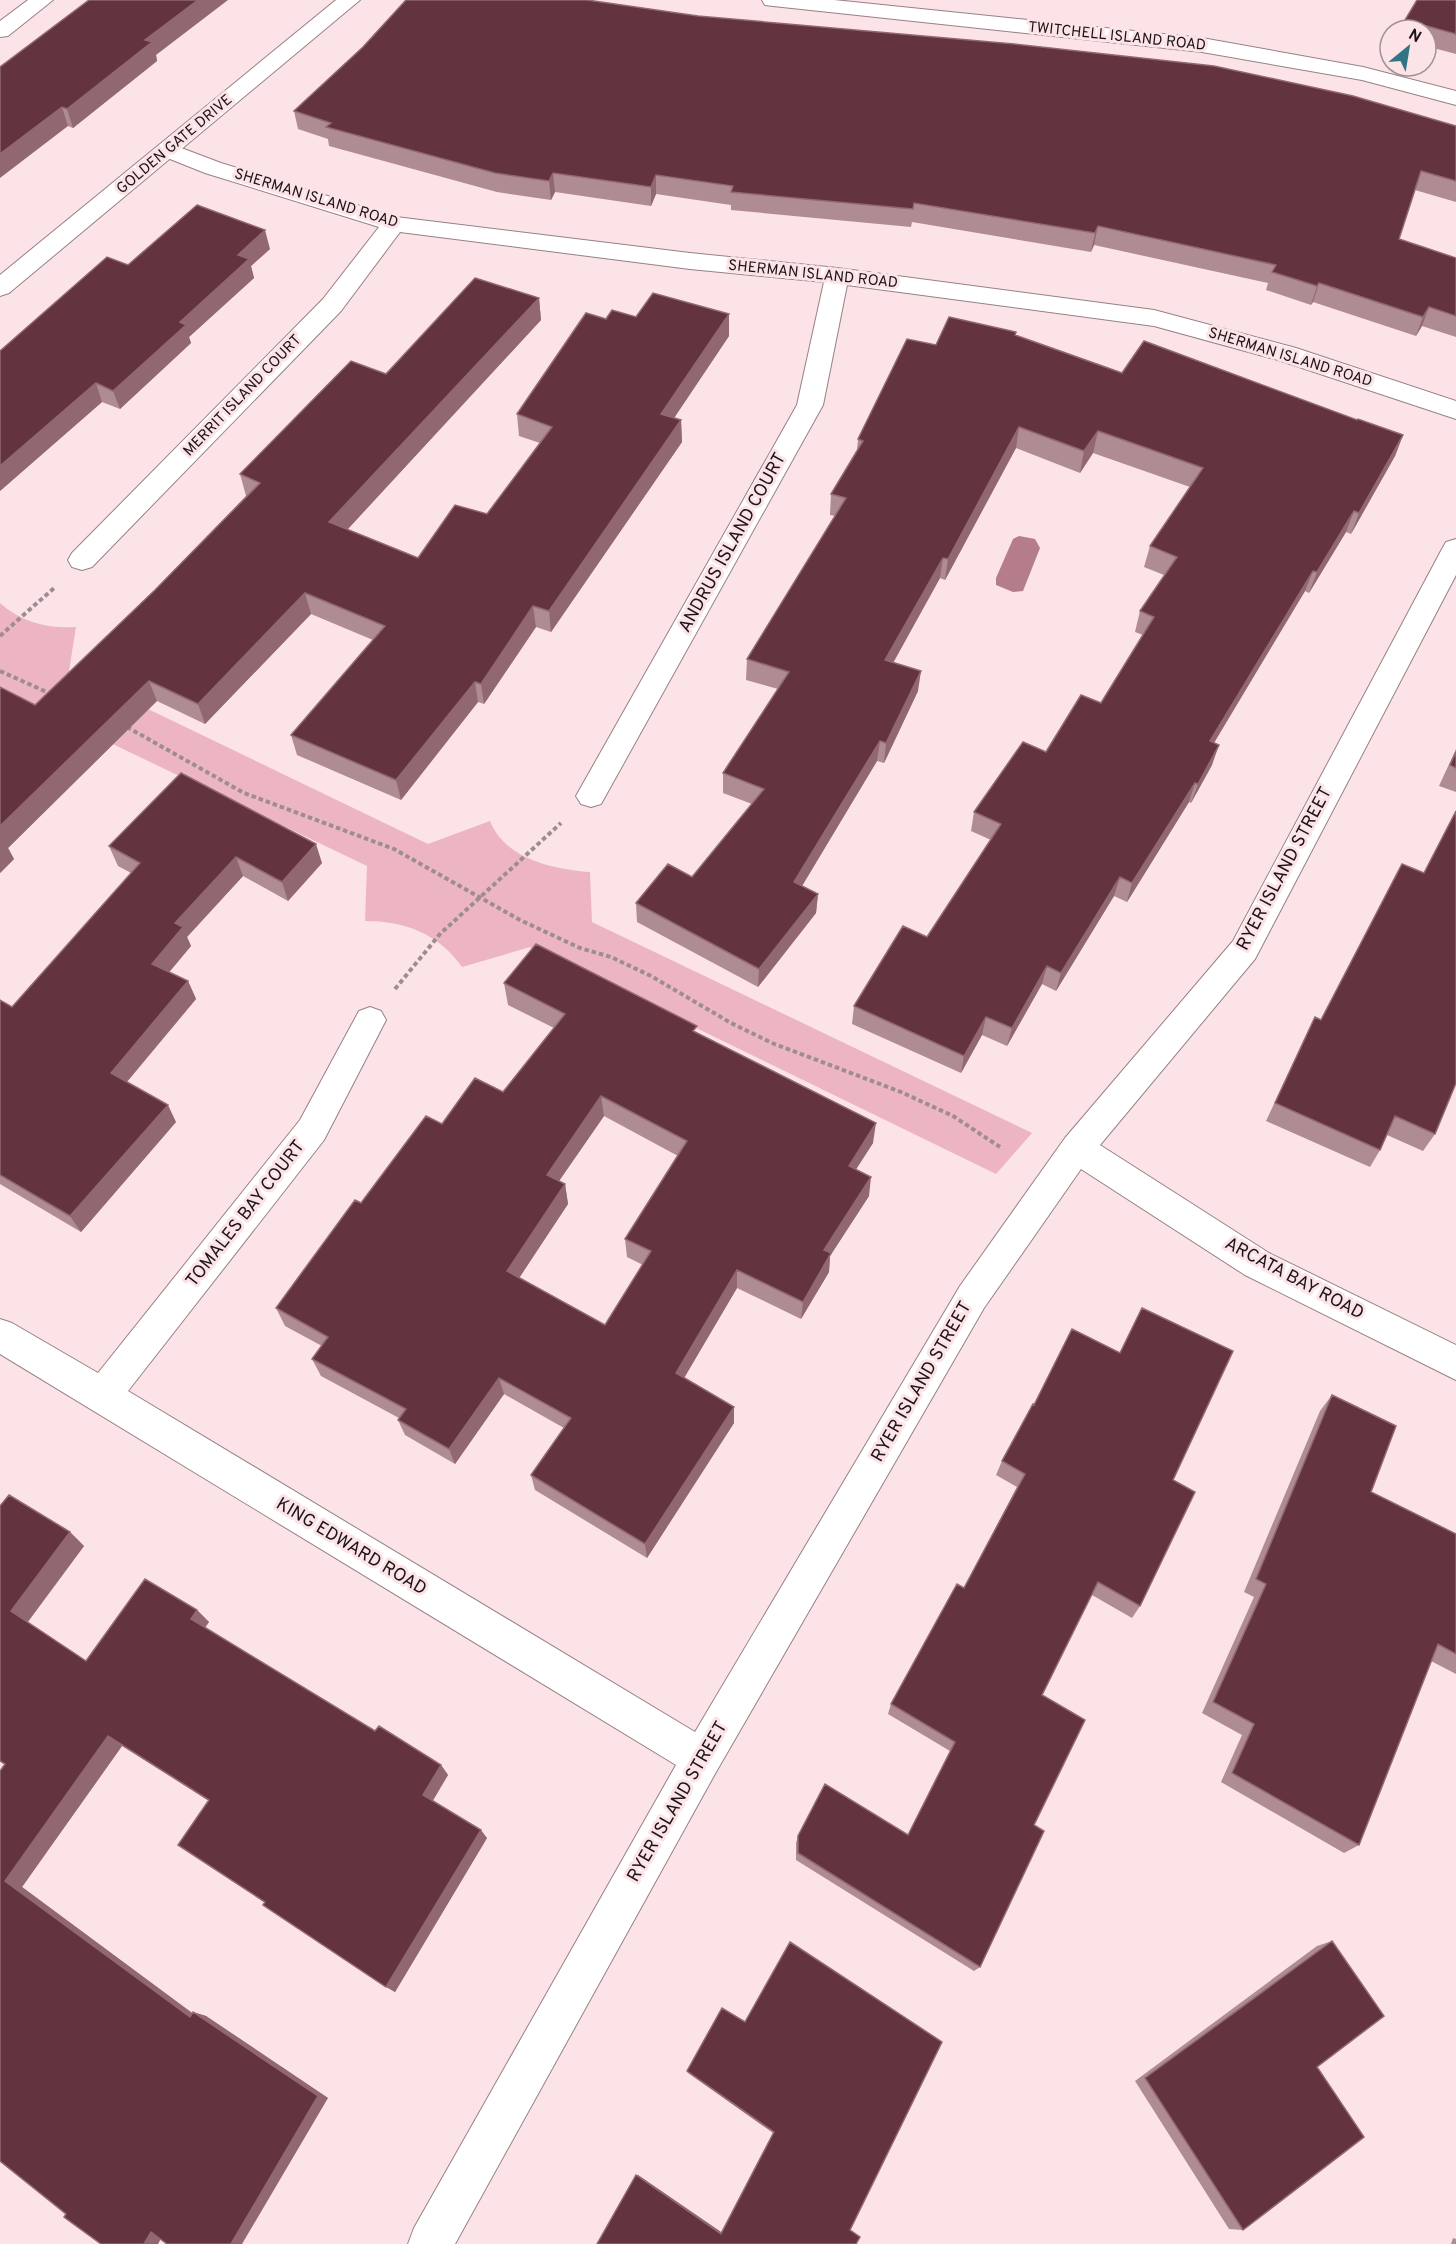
<svg xmlns="http://www.w3.org/2000/svg" width="1456" height="2244" viewBox="0 0 1456 2244" font-family="Overpass,sans-serif">
<rect width="100%" height="100%" fill="#fbe3e7"/>
<path fill="#edb5c1" d="M0,603C21,622 48,629 76,627L69,671L428,844L490,821C505,859 553,869 590,872L592,922L1032,1133L996,1174L530,947L462,967C439,934 405,921 365,921L367,866L0,690Z"/>
<path fill="#b57d89" d="M1019,536L1035,539L1040,548L1023,591L1013,592L996,585V578L1013,539Z"/>
<g fill="none" stroke-linecap="round" stroke-linejoin="round">
<g stroke="#978185" stroke-width="2">
<path id="minor" d="M28,0H53L8,36L0,37V21Z
M762,0H834L1202,38L1363,67L1456,91V105L1362,80L1202,52L773,6L765,5Z
M168,143L221,163L396,217L690,253L837,268L1154,310L1296,348L1456,401V419L1278,360L1154,326L847,285L823,405L601,804L591,807L581,804L576,796L797,405L824,282L690,269L400,232L341,311L92,567L82,570L72,567L68,560L72,553L323,299L379,227L205,173L160,155L157,150L160,145Z
M1456,539V575L1255,959L1100,1145L1269,1253L1456,1345V1380L1245,1275L1081,1169L984,1308L716,1772L455,2244H408L414,2228L676,1765L0,1354V1319L12,1323L98,1373L300,1120L359,1011L370,1007L381,1011L386,1020L324,1140L128,1391L695,1732L960,1286L1065,1138L1233,941L1442,549L1446,542Z"/>
</g>
<g stroke="#978185" stroke-width="2">
<path id="tertiary" d="M336,0H360L9,293L0,296V275Z"/>
</g>
<path stroke="#9e8d90" stroke-width="4" stroke-dasharray="4.5 3" stroke-linecap="butt" d="M0,636L54,588
M0,671L51,694
M127,727L244,793L394,849L520,920L580,948L611,957L651,976L731,1023L772,1043L901,1092L953,1116L1000,1147
M395,989L440,934L561,823"/>
<use href="#minor" fill="#fff" fill-rule="evenodd"/>
<use href="#tertiary" fill="#fff" fill-rule="evenodd"/>
</g>
<path fill="#af8b93" fill-rule="evenodd" d="M1456,0V54L1426,46V30H1402L1405,20Z
M156,55L157,61L73,128L68,126L0,67Z
M294,111L1456,126V202L1415,190L1399,239L1456,258V337L1422,326L1416,336L1313,302L1311,305L1266,290L1268,283L1094,245L1091,252L912,222L911,227L731,210V205L656,194L651,206L555,192L551,200L497,192L329,146L328,139L298,129Z
M270,249L251,266L254,278L189,337L191,343L120,409L102,402L0,491L128,265Z
M539,298L541,320L347,530L418,558L487,514L540,443L519,436L517,414L606,319L636,317L729,336L674,418L681,420L682,442L551,632L536,627L484,704L478,702L401,800L297,755L291,735L373,640L311,614L205,724L157,701L8,848L14,859L0,873L35,705L155,590L246,496L240,474L386,374Z
M1016,336L1122,373L1357,420L1403,435L1395,456L1351,534L1346,532L1309,593L1305,591L1214,743L1212,765L1191,803L1189,802L1127,902L1114,896L1056,991L1042,984L1007,1046L982,1035L961,1073L852,1024L854,1006L927,937L991,840L971,831L974,812L1046,752L1101,703L1143,635L1135,632L1140,611L1164,575L1144,567L1150,546L1190,487L1093,453L1080,473L1016,448L945,580L940,578L893,663L918,691L884,763L877,761L802,886L818,894L816,913L758,987L637,922L636,903L692,877L752,804L723,793V773L778,689L746,680L747,659L835,516L830,515L831,494L857,450L858,439L936,345Z
M1456,749V792L1439,786Z
M109,846L322,863L288,901L243,876L187,937L191,946L169,972L188,981L196,999L127,1082L176,1122L81,1232L0,1184V1000L12,1007L131,873L118,866Z
M504,983L697,1033L873,1143L856,1169L869,1196L830,1256L829,1272L801,1319L737,1288L684,1378L734,1423L647,1558L535,1490L531,1475L564,1428L504,1394L455,1464L405,1435L398,1420L399,1418L321,1376L312,1359L322,1346L285,1326L276,1308L361,1203L442,1124L503,1092L554,1028L508,1005ZM604,1116L678,1156L625,1239L627,1257L643,1265L605,1325L519,1277L568,1204L565,1184L559,1181Z
M1315,1017L1435,1134L1423,1151L1387,1135L1380,1150L1370,1167L1266,1121Z
M1332,1395L1371,1492L1456,1534V1674L1431,1661L1359,1845L1344,1853L1221,1782L1242,1735L1202,1713L1254,1597L1244,1592L1320,1411Z
M1002,1461L1173,1480L1140,1606L1132,1618L1092,1595L1042,1695L1034,1825L980,1967L974,1971L796,1860V1843L798,1836L908,1835L950,1751L888,1714L891,1704L964,1588L1017,1487L996,1475Z
M0,1506L70,1532L84,1546L28,1622L86,1661L197,1610L209,1622L205,1628L375,1731L441,1765L448,1775L432,1800L487,1838L395,1992L265,1902L209,1801L122,1746L22,1887L192,2013L193,2012L206,2016L328,2098L160,2239L158,2244H101L66,2214L5,1764Z
M1332,1941L1317,2067L1243,2230L1229,2229L1135,2081L1317,1946Z
M722,2008L850,2230L597,2244L638,2175L721,2232L773,2133L688,2073L687,2071Z
M1453,2238L1456,2239V2244H1451Z"/>
<path fill="#916871" d="M198,0H228L156,55L157,61L73,128L67,109L145,40Z
M62,107L68,126L0,178V154Z
M553,173L555,192L551,200L549,181Z
M656,175V194L651,206V187Z
M1098,226L1094,245L1091,252L1095,233Z
M265,230L270,249L251,266L254,278L189,337L191,343L120,409L113,391L180,322L238,255Z
M1319,283L1313,302L1311,305L1317,286Z
M539,298L541,320L334,544L329,522Z
M1429,307L1422,326L1416,336L1423,317Z
M729,314V336L662,436L661,414Z
M96,383L102,402L0,491V466Z
M681,420L682,442L551,632L549,611Z
M1019,427L1016,448L945,580L948,559Z
M1098,431L1093,453L1080,473L1084,451Z
M1403,435L1395,456L1351,534L1359,513Z
M1354,511L1346,532L1309,593L1317,572Z
M943,558L940,578L883,681L885,660Z
M1313,571L1305,591L1203,761L1210,741Z
M305,593L311,614L205,724L198,704Z
M533,606L536,627L484,704L481,684Z
M921,671L918,691L884,763L886,743Z
M149,681L157,701L8,848L14,859L0,873V826Z
M475,682L478,702L401,800L396,780Z
M880,741L877,761L793,901L794,882Z
M1219,745L1212,765L1191,803L1198,784Z
M1195,783L1189,802L1127,902L1132,883Z
M316,844L322,863L288,901L282,882Z
M236,857L243,876L187,937L191,946L161,982L152,964L175,923Z
M1120,877L1114,896L1056,991L1061,973Z
M818,894L816,913L758,987L759,969Z
M1047,966L1042,984L1007,1046L1012,1028Z
M188,981L196,999L120,1090L111,1073Z
M986,1017L982,1035L961,1073L964,1056Z
M601,1096L604,1116L550,1194L547,1175Z
M168,1105L176,1122L81,1232L70,1216Z
M876,1123L873,1143L846,1185L849,1166Z
M871,1177L869,1196L830,1256L829,1272L801,1319L803,1302L824,1250Z
M565,1184L568,1204L512,1289L507,1271Z
M737,1270V1288L677,1390L676,1373Z
M499,1378L504,1394L455,1464L449,1449Z
M734,1407V1423L647,1558L645,1544Z
M70,1532L84,1546L26,1624L11,1611Z
M197,1610L209,1622L202,1631L191,1619Z
M108,1736L122,1746L22,1887L203,2021L190,2017L5,1881Z
M441,1765L448,1775L431,1804L423,1795Z
M481,1830L487,1838L395,1992L386,1987Z
M193,2012L206,2016L328,2098L242,2244H231Z
M636,2175H638L721,2232V2234Z
M165,2231L158,2244H144L151,2232Z"/>
<path fill="#63333f" stroke="#916871" stroke-width="1.5" fill-rule="evenodd" d="M89,0H198L145,40L152,42L67,109L62,107L0,154V67Z
M406,0H587L698,16L1014,44L1214,66L1353,96L1456,126V181L1421,171L1399,239L1456,258V316L1429,307L1423,317L1319,283L1317,286L1272,272L1276,265L1098,226L1095,233L914,203L913,209L731,192L733,186L656,175L651,187L553,173L549,181L495,173L326,127L331,123L294,111L363,47Z
M1417,0H1456V34L1405,20Z
M197,205L265,230L238,255L249,259L180,322L186,325L113,391L96,383L0,466V351L107,257L128,265Z
M475,278L539,298L329,522L418,558L455,505L487,514L552,427L517,414L586,313L606,319L612,310L636,317L653,293L729,314L661,414L681,420L549,611L533,606L481,684L475,682L396,780L291,735L385,626L305,593L198,704L149,681L0,826V687L35,705L155,590L260,483L240,474L351,361L386,374Z
M949,317L1016,332L1015,335L1122,373L1144,341L1357,420L1358,419L1403,435L1359,513L1354,511L1317,572L1313,571L1210,741L1219,745L1198,784L1195,783L1132,883L1120,877L1061,973L1047,966L1012,1028L986,1017L964,1056L854,1006L903,926L927,937L1001,824L974,812L1023,742L1046,752L1081,695L1101,703L1154,617L1140,611L1177,557L1150,546L1203,468L1098,431L1084,451L1019,427L948,559L943,558L885,660L921,671L886,743L880,741L794,882L818,894L759,969L636,903L668,864L692,877L764,789L723,773L789,672L747,659L846,498L831,494L863,441L858,439L907,339L936,345Z
M1456,752V768L1450,765Z
M181,773L316,844L282,882L236,857L175,923L183,927L152,964L188,981L111,1073L168,1105L70,1216L0,1175V1000L12,1007L140,863L109,846Z
M1456,811V1083L1435,1134L1395,1116L1380,1150L1275,1103L1315,1017L1321,1020L1402,864L1424,873Z
M536,944L697,1026L693,1031L876,1123L849,1166L871,1177L824,1250L831,1253L803,1302L737,1270L676,1373L734,1407L645,1544L531,1475L571,1418L499,1378L449,1449L398,1420L406,1409L312,1359L328,1337L276,1308L355,1200L361,1203L426,1116L442,1124L475,1078L503,1092L565,1014L504,983ZM601,1096L687,1141L625,1239L651,1251L605,1325L507,1271L565,1184L547,1175Z
M1142,1308L1233,1351L1173,1480L1195,1492L1140,1606L1098,1582L1042,1695L1085,1720L1034,1825L1044,1831L980,1967L798,1853V1836L825,1784L908,1835L955,1742L891,1704L957,1584L964,1588L1025,1474L1002,1461L1033,1404L1034,1405L1072,1329L1120,1353Z
M1332,1395L1396,1426L1371,1492L1456,1534V1654L1438,1644L1359,1845L1232,1773L1254,1724L1213,1702L1266,1584L1256,1579Z
M9,1495L70,1532L11,1611L86,1661L145,1579L197,1610L191,1619L375,1731L379,1726L441,1765L423,1795L481,1830L386,1987L263,1905L265,1902L178,1845L209,1800L108,1736L5,1881L190,2017L193,2012L318,2096L231,2244H167L151,2232L144,2244H101L64,2217L66,2214L0,2161V1771L5,1764L0,1761V1506Z
M1332,1941L1384,2016L1317,2067L1364,2137L1243,2230L1145,2078Z
M790,1942L942,2042L850,2230L860,2237L856,2244H597L636,2175L721,2234L774,2132L687,2071L722,2008L745,2022Z"/>
<g text-anchor="middle" dominant-baseline="central" stroke-width="6" stroke-linejoin="round" paint-order="stroke">
<g font-size="15" fill="#1c1415" stroke="#fbe3e7">
<text transform="translate(1117 37) rotate(6)">TWITCHELL ISLAND ROAD</text>
<text transform="translate(175 145) rotate(-40)">GOLDEN GATE DRIVE</text>
<text transform="translate(316 199) rotate(17)">SHERMAN ISLAND ROAD</text>
<text transform="translate(813 275) rotate(6)">SHERMAN ISLAND ROAD</text>
<text transform="translate(1290 358) rotate(17)">SHERMAN ISLAND ROAD</text>
<text transform="translate(243 396) rotate(-46)">MERRIT ISLAND COURT</text>
</g>
<g font-size="18" fill="#1c1415" stroke="#fbe3e7">
<text transform="translate(733 543) rotate(-61)">ANDRUS ISLAND COURT</text>
<text transform="translate(1285 869) rotate(-62)">RYER ISLAND STREET</text>
<text transform="translate(246 1214) rotate(-52)">TOMALES BAY COURT</text>
<text transform="translate(1294 1279) rotate(28)">ARCATA BAY ROAD</text>
<text transform="translate(922 1382) rotate(-60)">RYER ISLAND STREET</text>
<text transform="translate(351 1547) rotate(31)">KING EDWARD ROAD</text>
<text transform="translate(678 1802) rotate(-60)">RYER ISLAND STREET</text>
</g>
</g>
<g transform="translate(1408 48) rotate(30)"><circle r="28" fill="#fbe3e7" stroke="#a29093" stroke-width="1.5"/>
<path d="M0-4.5L10 22L0 15L-10 22Z" fill="#317584"/>
<text y="-9" font-size="16" font-weight="bold" text-anchor="middle" fill="#1c1415">N</text>
</g>
</svg>
